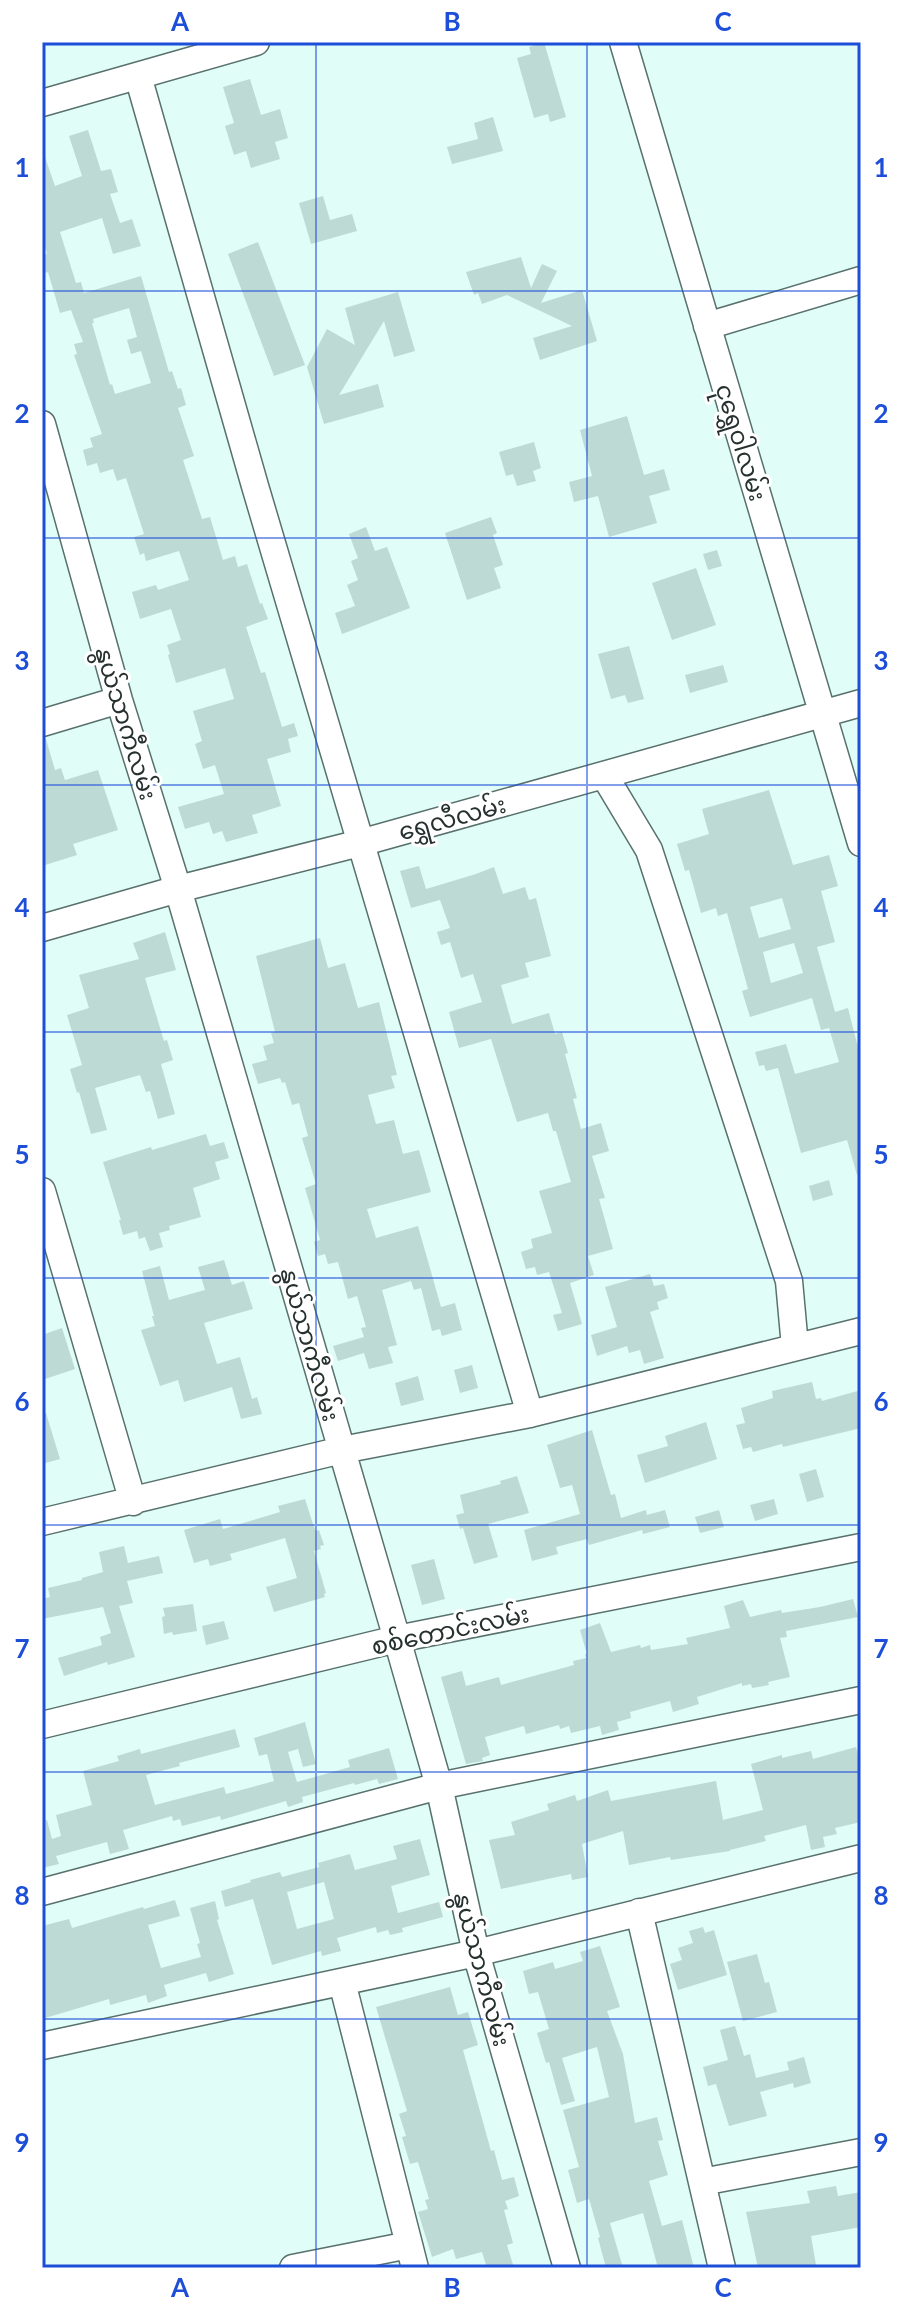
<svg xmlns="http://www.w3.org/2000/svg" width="903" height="2310" viewBox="0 0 903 2310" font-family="Lato,'Noto Sans Myanmar',sans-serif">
<rect width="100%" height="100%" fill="#e1fdf8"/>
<path fill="#bedad4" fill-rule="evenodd" d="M544,42L566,117L550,122L548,114L534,118L517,58L531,54L529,47Z
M250,79L261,115L280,109L288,138L275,142L280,159L251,168L246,151L234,155L225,126L234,123L223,87Z
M493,117L503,151L452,164L447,147L478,139L474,123Z
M88,130L101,171L111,169L118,192L110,194L120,223L132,219L141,246L113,254L102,218L60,232L76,283L81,282L84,293L141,276L169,372L172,371L178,389L181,388L186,405L178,408L194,456L183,460L202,519L210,517L223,560L235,556L238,567L247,564L260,604L262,603L268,619L246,627L261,673L265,672L282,727L294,723L298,736L288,739L291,752L267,759L281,806L252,815L258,833L226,842L222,831L213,834L209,822L185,829L178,807L224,794L215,765L203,769L195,744L202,741L193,711L234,699L225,668L176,683L168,655L170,654L167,645L181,640L171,609L140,619L132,592L156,585L158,590L189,580L179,551L146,561L144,553L140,555L134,537L144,534L126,478L117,481L113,469L100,473L97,463L87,466L83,450L93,447L90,438L102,434L74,355L77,354L74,344L83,342L71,310L60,313L48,272L46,273L42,261V255L47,254L42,236V157H45L55,186L82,176L69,136ZM129,308L137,337L127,340L131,354L141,351L151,383L115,394L112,384L110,385L92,323H94L93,319Z
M323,196L330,220L352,214L357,231L311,244L299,203Z
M258,242L305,365L274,376L228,254Z
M521,257L531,288L542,264L557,271L541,303L582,290L597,341L540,360L533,338L572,326L507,295L482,304L478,293L474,295L466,272Z
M398,292L415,351L394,357L384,321L339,395L378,384L384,407L324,424L307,367L327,329L355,345L345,308Z
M627,416L644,475L664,469L670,490L649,496L657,523L609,537L598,496L574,502L569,482L592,476L580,430Z
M534,442L541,468L533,471L536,481L517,486L513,474L506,476L499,452Z
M491,517L497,533L493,535L503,565L494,568L501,588L467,600L445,533Z
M366,527L375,551L387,547L410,608L342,634L335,613L355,606L347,585L358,580L351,561L358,558L349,534Z
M717,550L722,566L708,570L703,554Z
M696,568L716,625L672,640L652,583Z
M629,646L644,699L628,703L625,695L611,699L598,654Z
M723,665L728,682L690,693L685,675Z
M46,739L55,770L61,768L65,780L98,770L118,830L73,844L77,855L42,866V740Z
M769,790L793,865L829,855L838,886L821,891L835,942L817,947L835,1012L848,1008L861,1059V1175H857L847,1140L801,1153L778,1068L766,1071L764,1065L759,1066L755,1052L786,1044L795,1074L839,1062L829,1028L821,1030L812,998L750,1017L742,991L748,989L727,913L718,916L716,908L701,913L689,870L685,871L677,844L709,834L702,809ZM782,898L791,929L759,938L750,907ZM794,943L803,973L771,983L763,952Z
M419,866L426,889L476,874L494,867L503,894L525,887L529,900L536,898L551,956L525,963L529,977L501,985L512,1024L549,1013L555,1034L562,1032L568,1053L565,1054L577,1098L573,1099L581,1129L601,1123L609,1151L592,1156L605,1198L599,1199L613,1249L588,1256L594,1275L570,1283L582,1324L558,1331L553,1315L562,1313L549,1272L537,1275L535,1267L526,1269L521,1252L533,1248L531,1239L552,1233L539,1191L571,1182L556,1131H553L548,1113L517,1122L491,1039L459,1048L449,1012L482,1002L473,974L461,978L450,942L441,945L437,932L450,928L440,900L411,908L400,871Z
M165,932L176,970L145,978L164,1041L167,1040L173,1060L161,1064L175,1114L158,1119L150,1091L146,1092L140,1075L95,1088L107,1130L91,1134L79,1092L77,1093L70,1069L82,1065L67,1015L89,1008L79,975L139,959L133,943Z
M320,938L328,968L345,963L358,1008L379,1002L397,1075L391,1076L395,1088L368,1095L376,1124L394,1120L403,1154L419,1150L431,1192L367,1209L376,1238L418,1226L441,1307L455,1303L462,1330L442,1336L440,1329L432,1331L421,1288L414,1290L411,1281L382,1290L397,1345L388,1347L393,1363L369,1369L364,1353L338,1361L333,1346L364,1337L361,1328L366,1327L357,1296L348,1299L338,1262L328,1264L325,1254L318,1256L314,1242L320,1240L305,1188L316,1184L302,1138L308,1136L299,1103L292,1105L285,1082L282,1083L280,1078L258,1084L252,1064L267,1060L263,1046L274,1043L271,1033L275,1032L256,956Z
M206,1134L210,1146L224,1142L229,1158L215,1162L220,1179L193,1188L201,1217L169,1226L170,1230L159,1233L163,1247L150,1251L145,1237L139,1239L137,1231L123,1235L119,1220H121L103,1162L151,1147L152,1150Z
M829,1180L833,1195L813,1201L809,1186Z
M224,1260L232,1285L244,1281L253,1309L204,1323L217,1364L240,1357L252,1399L257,1397L262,1414L241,1419L232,1387L184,1402L178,1380L160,1386L141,1330L155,1326L152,1316H154L142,1271L160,1266L169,1300L205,1290L198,1267Z
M650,1274L654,1286L664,1284L668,1298L657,1302L659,1309L650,1312L664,1358L644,1364L640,1350L629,1353L627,1346L597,1356L591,1335L617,1327L605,1287Z
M62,1328L75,1369L42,1380V1335Z
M472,1365L478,1388L460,1393L454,1370Z
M418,1376L424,1400L401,1406L395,1383Z
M812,1382L816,1399L821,1398L822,1401L861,1390V1428L783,1447L782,1444L753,1452L751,1447L743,1449L736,1425L745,1423L741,1408L773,1398L772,1391Z
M42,1413H46L60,1459L42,1464Z
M706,1422L717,1459L645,1483L637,1455L668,1446L665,1436Z
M592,1430L611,1495L615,1494L621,1518L646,1510L647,1515L665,1510L670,1527L643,1534L642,1530L589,1545L587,1539L556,1547L558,1554L532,1561L524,1530L580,1514L572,1485L560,1488L547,1445Z
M816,1469L824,1497L807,1502L799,1474Z
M517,1476L529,1513L488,1524L498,1557L474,1564L463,1528L460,1529L456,1515L464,1513L460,1495L501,1484L500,1481Z
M305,1499L313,1524L316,1531L319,1530L324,1545L320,1546L321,1549L314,1551L326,1593L324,1594L325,1597L274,1612L266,1587L297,1578L285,1538L230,1554L232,1560L210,1566L208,1559L194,1563L184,1530L220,1519L223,1529L280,1512L278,1506Z
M774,1499L778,1514L755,1521L750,1505Z
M719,1510L724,1527L700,1533L695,1517Z
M124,1546L128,1563L159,1556L163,1573L127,1581L133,1603L119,1606L135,1657L108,1665L107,1662L64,1676L58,1658L102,1645L100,1637L111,1633L103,1607L42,1619V1599L50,1597L48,1588L82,1580V1578L103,1572L99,1552Z
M434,1559L445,1599L422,1605L411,1565Z
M853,1599L858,1617L786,1631L787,1637L780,1638L790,1677L768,1682L769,1685L752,1688L751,1684L742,1686V1683L697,1697L699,1704L673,1712L670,1701L630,1712L631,1718L617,1722L619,1730L602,1735L600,1726L571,1733L569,1726L560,1729L559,1725L526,1734L524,1726L485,1737L490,1755L482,1758L483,1761L466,1764L441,1677L462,1671L466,1686L499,1677L501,1685L574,1665L573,1661L586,1658L585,1654H587L580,1630L600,1623L611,1652L640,1645L641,1648L650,1645L651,1650L688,1644L686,1638L730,1628L724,1606L743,1600L750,1617L781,1610L782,1613L820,1607Z
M193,1604L197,1631L173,1635L172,1632L164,1634L162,1617L165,1616L163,1608Z
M224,1621L229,1639L206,1645L202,1626Z
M305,1722L316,1764L303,1767L298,1749L288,1752L297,1782L350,1767L348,1760L389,1748L398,1779L379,1784L377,1779L355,1785L354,1783L302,1797L303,1802L288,1807L286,1801L221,1820L220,1816L182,1826L180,1819L173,1821L172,1816L123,1830L129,1849L110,1854L107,1842L56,1856L59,1864L42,1868V1821L47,1820L52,1839L61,1836L56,1815L92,1805L83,1771L119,1761L117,1756L140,1749L141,1754L235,1729L240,1747L179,1763L180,1766L146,1775L155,1805L224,1787L226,1794L274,1781L267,1754L259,1756L254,1738Z
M856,1747L861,1765V1822L835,1828L837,1834L823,1837L825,1847L811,1850L806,1825L764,1836L766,1841L730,1850V1851L671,1860L670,1857L629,1865L623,1831L582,1844L588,1877L572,1880L571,1874L501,1889L489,1840L515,1835L511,1822L549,1810L547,1804L575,1795L577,1801L608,1790L611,1801L716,1781L723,1820L763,1810L751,1764L782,1755V1758L811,1751L813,1759Z
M420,1839L430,1875L391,1886L398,1913L439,1902L443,1917L402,1928L403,1932L390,1935L388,1930L377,1933L376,1927L337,1938L341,1951L322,1956L321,1951L272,1965L253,1899L225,1907L221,1891L251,1882L250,1880L280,1872L282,1877L319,1867L318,1863L350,1854L355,1870L397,1859L393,1846ZM324,1882L334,1919L297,1929L287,1892Z
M175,1900L180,1916L148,1925L161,1968L201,1957L197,1944L200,1943L190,1908L215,1901L219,1919L217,1920L234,1974L209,1982L206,1973L164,1985L167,1996L148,2003L146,1995L110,2005L109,1999L42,2019V1926L69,1919L72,1928L143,1907L144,1909Z
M703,1927L705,1933L714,1930L727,1975L678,1990L670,1964L682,1960L678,1948L693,1943L689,1931Z
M600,1946L620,2007L607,2011L623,2054L635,2123L657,2117L663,2140L658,2141L668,2175L649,2181L662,2226L682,2220L694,2268H658L643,2213L610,2223L623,2268H606L598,2238L600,2237L589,2199L577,2203L568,2170L579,2167L563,2110L609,2097L597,2047L562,2058L575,2101L561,2105L549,2062L546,2063L537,2033L549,2029L538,1992L529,1994L523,1971L553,1962L555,1969L583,1961L580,1952Z
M757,1954L765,1983L769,1982L777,2012L743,2021L727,1962Z
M450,1987L458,2015L468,2012L478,2045L463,2050L491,2151L494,2150L502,2180L514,2177L519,2196L505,2201L508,2209L504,2210L513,2243L507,2245L514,2268H487L482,2252L456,2259L453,2249L432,2257L418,2212L428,2209L425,2200L429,2199L418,2162L410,2164L402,2137L406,2136L399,2114L407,2111L376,2007Z
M735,2026L744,2056L750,2054L756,2078L789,2070L787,2062L804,2057L811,2083L794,2088L793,2083L760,2092L767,2116L729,2126L716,2084L708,2086L703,2067L728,2060L720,2030Z
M836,2186L838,2196L861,2192V2227L811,2236L816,2265L798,2268H758L746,2212L810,2203L807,2191Z"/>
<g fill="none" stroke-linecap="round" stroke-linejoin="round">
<g stroke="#58716c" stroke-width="29">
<path id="minor" d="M623,42L861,843
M138,76L255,486L530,1414
M42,103L256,42
M707,326L861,280
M42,424L119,700L178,889L397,1639L439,1786L476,1953L567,2268
M42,723L119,700
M604,775L649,850L789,1281L795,1347
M42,928L178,889L360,843L861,703
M42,1191L133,1502
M42,1522L342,1450L530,1414L861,1331
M42,1725L397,1639L861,1547
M42,1892L439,1786L861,1700
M639,1912L722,2268
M342,1982L415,2268
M42,2046L476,1953L861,1858
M702,2182L861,2152
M293,2268L409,2245"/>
</g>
<use href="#minor" stroke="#fff" stroke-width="26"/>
</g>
<path fill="none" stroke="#1d4ed8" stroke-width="2" stroke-opacity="0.55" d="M316,42V2268M587,42V2268M42,291H861M42,538H861M42,785H861M42,1032H861M42,1278H861M42,1525H861M42,1772H861M42,2019H861"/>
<g text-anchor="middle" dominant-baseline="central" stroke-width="6" stroke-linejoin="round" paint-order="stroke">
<g font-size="24" fill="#26312f" stroke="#fff">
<text transform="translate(742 442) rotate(73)">ငုရွှေဝါလမ်း</text>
<text transform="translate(127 723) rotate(73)">နွယ်သာကီလမ်း</text>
<text transform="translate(452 817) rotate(-15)">ရွှေလီလမ်း</text>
<text transform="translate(311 1344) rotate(74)">နွယ်သာကီလမ်း</text>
<text transform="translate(450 1629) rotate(-12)">စစ်တောင်းလမ်း</text>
<text transform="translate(483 1969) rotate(75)">နွယ်သာကီလမ်း</text>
</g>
</g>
<rect width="903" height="2310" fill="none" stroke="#ffffff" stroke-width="88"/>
<rect x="44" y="44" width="815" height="2222" fill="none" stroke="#1d4ed8" stroke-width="3"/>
<g font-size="26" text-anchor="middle" font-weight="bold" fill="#1d4ed8">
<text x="180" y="31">A</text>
<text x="452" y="31">B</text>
<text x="723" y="31">C</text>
<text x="22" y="177">1</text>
<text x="881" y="177">1</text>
<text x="22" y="423">2</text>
<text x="881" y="423">2</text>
<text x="22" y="670">3</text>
<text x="881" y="670">3</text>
<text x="22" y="917">4</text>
<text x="881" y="917">4</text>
<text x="22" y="1164">5</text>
<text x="881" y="1164">5</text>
<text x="22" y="1411">6</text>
<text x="881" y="1411">6</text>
<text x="22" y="1658">7</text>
<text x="881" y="1658">7</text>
<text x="22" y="1905">8</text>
<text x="881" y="1905">8</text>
<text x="22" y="2152">9</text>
<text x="881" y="2152">9</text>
<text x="180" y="2297">A</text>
<text x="452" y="2297">B</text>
<text x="723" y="2297">C</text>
</g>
</svg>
